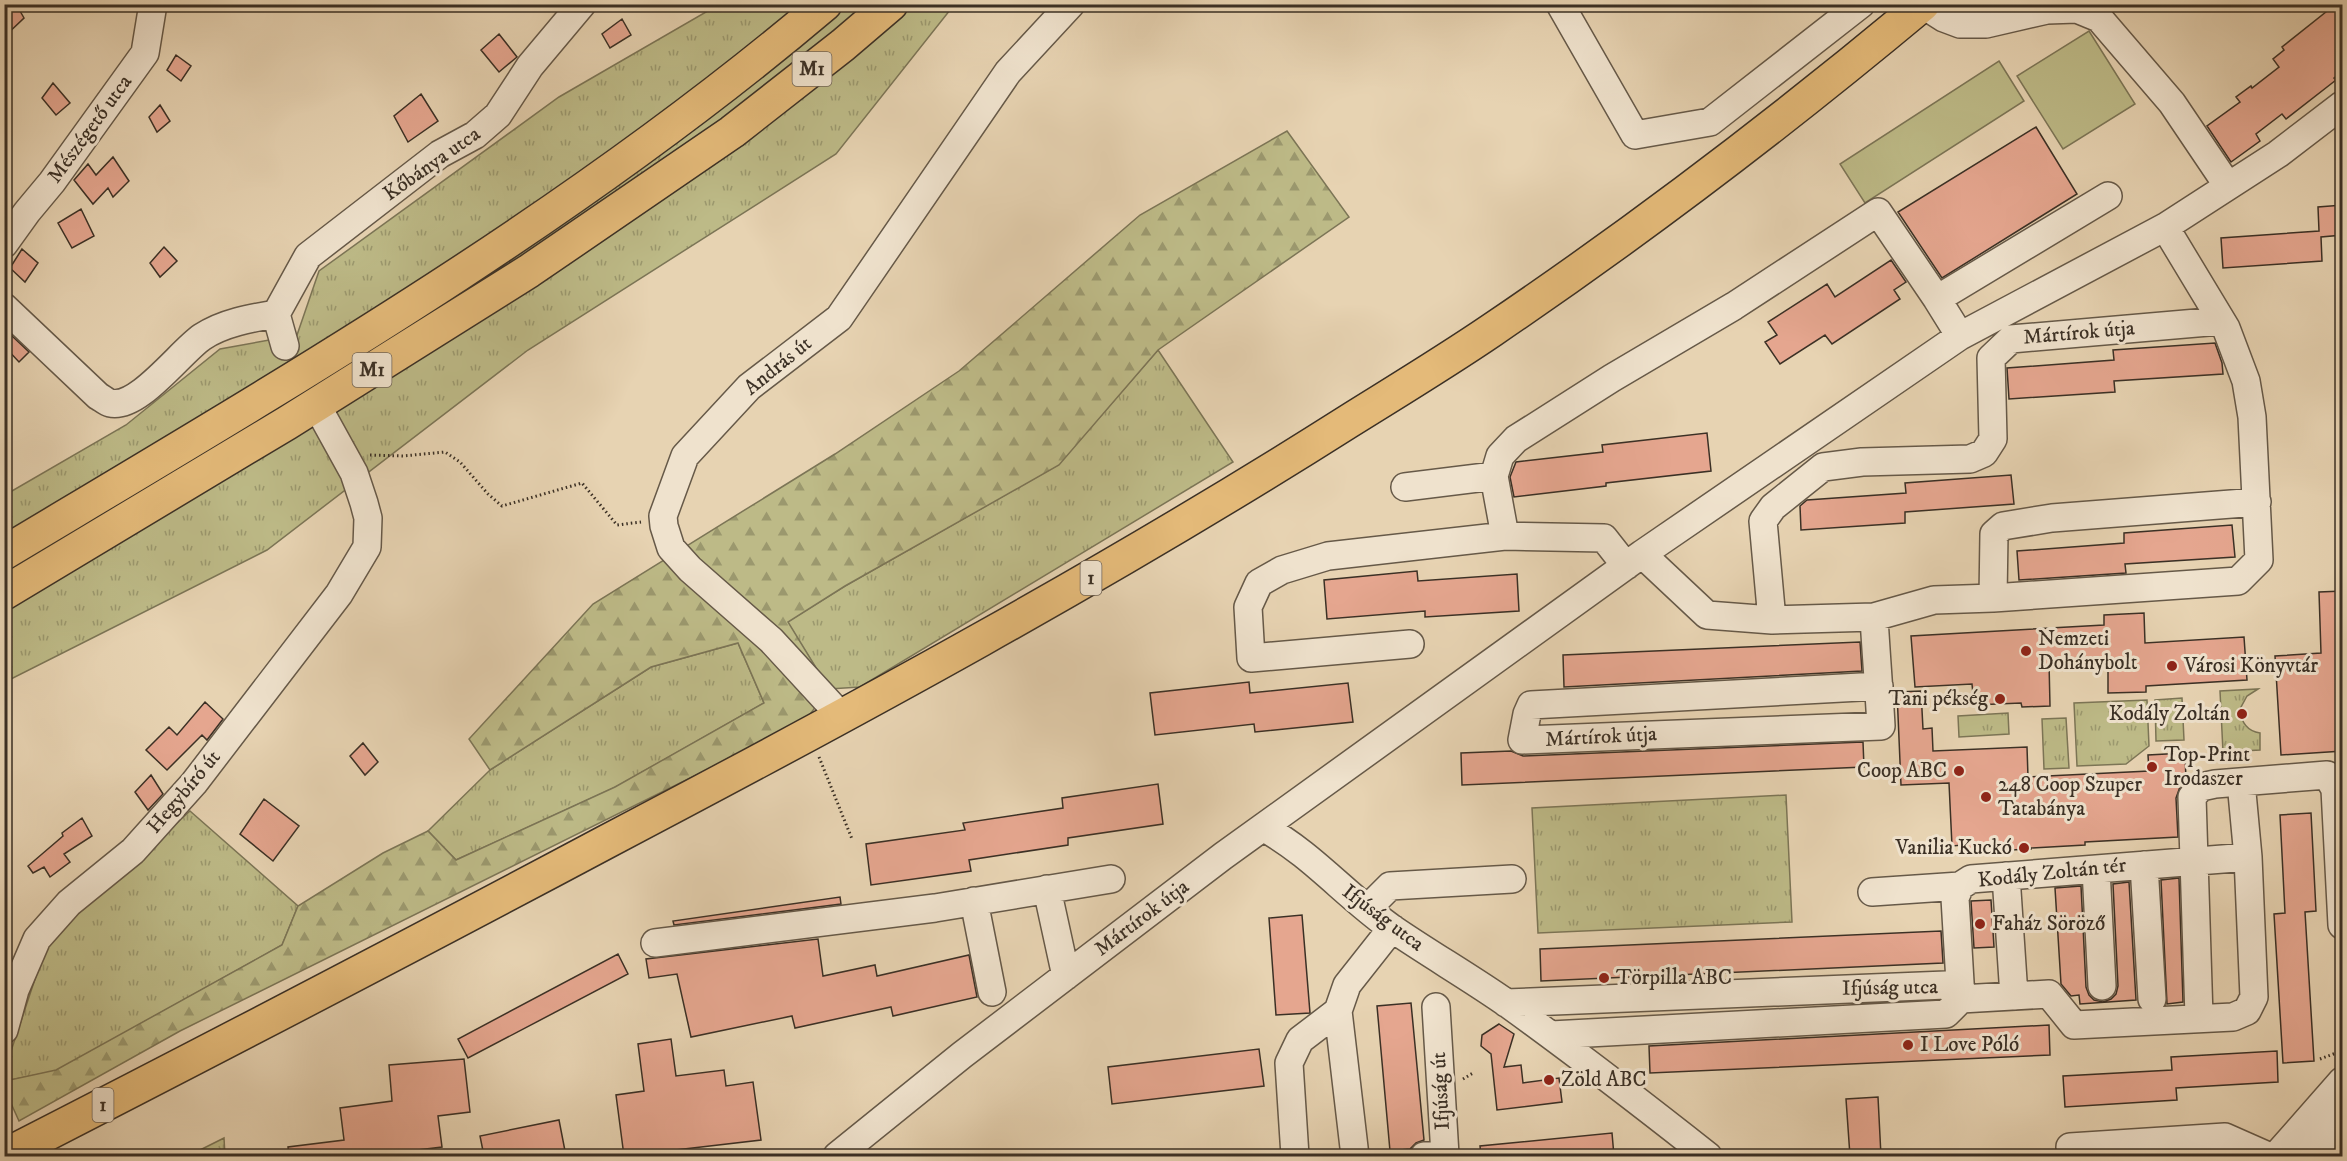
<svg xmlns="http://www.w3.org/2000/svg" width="2347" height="1161" viewBox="0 0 2347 1161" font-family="'IM FELL DW Pica',serif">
<defs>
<pattern id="grass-tufts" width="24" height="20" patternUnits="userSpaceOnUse" patternTransform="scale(1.5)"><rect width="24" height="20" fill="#bdba87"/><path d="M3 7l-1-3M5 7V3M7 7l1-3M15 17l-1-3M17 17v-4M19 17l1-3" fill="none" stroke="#9b986e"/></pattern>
<pattern id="forest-firs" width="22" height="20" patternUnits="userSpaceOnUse" patternTransform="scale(1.5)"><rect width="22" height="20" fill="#bdba87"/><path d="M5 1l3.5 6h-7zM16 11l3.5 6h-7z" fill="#9b986e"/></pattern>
</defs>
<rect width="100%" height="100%" fill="#e7d3b2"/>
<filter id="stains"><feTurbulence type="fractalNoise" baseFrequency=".00333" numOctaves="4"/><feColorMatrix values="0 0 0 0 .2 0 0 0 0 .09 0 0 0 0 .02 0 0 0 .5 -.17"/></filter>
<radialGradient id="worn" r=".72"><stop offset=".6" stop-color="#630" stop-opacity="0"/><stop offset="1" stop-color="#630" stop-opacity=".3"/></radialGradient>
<path fill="url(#grass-tufts)" stroke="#7c7556" stroke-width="1.5" d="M718,5H954L836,154L528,350L267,550L5,682V495L126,425L220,349L297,335L319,271L559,97Z
M1158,350L1233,462L860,687L829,689L787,622L845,586L1058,465Z
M738,643L764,703L616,787L456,860L428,831L490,770L651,667Z
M2258,689L2247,696L2240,709C2241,722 2247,731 2260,733V750L2223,752L2220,691Z
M2182,698L2184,740L2156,741L2155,700Z
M2147,700L2149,746L2126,764L2077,766L2074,703Z
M2008,713L2009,734L1959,737L1958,716Z
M2066,718L2069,768L2044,769L2042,719Z
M1786,795L1792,922L1538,933L1532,808Z
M190,811L298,906L282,945L56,1071L5,1081V1069L48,940Z
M224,1138L225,1156H188Z"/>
<path fill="url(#forest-firs)" stroke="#7c7556" stroke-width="1.5" d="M1287,131L1349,217L1158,350L1059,465L845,586L788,622L829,689L805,721L180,1031L19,1121L5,1090V1081L56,1070L282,945L298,906L383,853L428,831L456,860L615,787L764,703L738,643L651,667L490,770L469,739L593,604L835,454L959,371L1140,215Z"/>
<path fill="#bdba87" stroke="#7c7556" stroke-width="1.5" d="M2089,31L2135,104L2063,149L2017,76Z
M1999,61L2024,101L1865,203L1840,164Z"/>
<path fill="#e5a68f" stroke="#3b3025" stroke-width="1.5" d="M4,4H16L24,18L4,37Z
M2336,4H2343V71L2334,78L2336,80L2286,119L2282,114L2256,134L2260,141L2231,162L2207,126L2240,102L2236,97L2251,86L2252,88L2279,67L2273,59L2284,50L2282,47Z
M622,19L631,35L610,48L602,34Z
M499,34L517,57L499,72L481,50Z
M176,55L191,66L181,81L167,70Z
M53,83L70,103L56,115L42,98Z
M421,94L438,121L408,142L394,116Z
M160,105L170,121L157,132L149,117Z
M2036,127L2077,194L1942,278L1898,212Z
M113,157L129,181L113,197L108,188L93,204L74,180L88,164L96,175Z
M2343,205V235L2321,237L2322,261L2223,268L2221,238L2319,231L2318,207Z
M81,209L94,236L72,248L58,223Z
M164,247L177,261L160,277L150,263Z
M22,249L38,263L25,282L10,268Z
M1891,260L1906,282L1894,290L1900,299L1832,344L1825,335L1780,364L1765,342L1777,335L1768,322L1827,284L1835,297Z
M11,335L29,352L19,362L4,346Z
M2215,343L2222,363L2223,374L2114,381L2115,392L2009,399L2007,368L2114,360L2113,350Z
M1707,433L1711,471L1606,483V486L1514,497L1510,477L1516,462L1603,452L1602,445Z
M2011,475L2014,504L1905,512V523L1801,530L1800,506L1807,500L1906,493L1905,483Z
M2232,525L2235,557L2125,564L2126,573L2019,580L2017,551L2124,543V533Z
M1417,571L1418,581L1517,574L1519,611L1425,617V611L1327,619L1324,580Z
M2343,591V751L2281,755L2275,656L2321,653L2319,592Z
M2144,613L2145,643L2244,637L2247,680L2146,686V692L2108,693V660L2049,662L2050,706L2022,707L2021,703L1974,705L1972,684L1915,687L1911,636L2104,625V615Z
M1860,642L1862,671L1564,687L1563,655Z
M1249,682L1250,693L1348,683L1353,722L1255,732L1254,724L1155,735L1150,693Z
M1921,691L1923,729L1932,728L1933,751L2027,747L2028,777L2149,771L2148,755L2185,753L2186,780L2180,787L2176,798L2178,837L2085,842V845L2031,848V849L1968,852L1967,848H1963V845L1952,846L1949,783L1901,785L1897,692Z
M205,702L223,719L207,740L202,735L167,770L146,750L169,727L177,735Z
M1863,742L1864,767L1462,785L1461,753L1511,751L1523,756Z
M363,743L378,762L365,775L350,756Z
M151,775L163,794L148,810L135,792Z
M1158,784L1163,824L1068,838V845L969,860L971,871L871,885L866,844L965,830L963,823L1063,808L1062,798Z
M264,799L299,826L273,861L240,834Z
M2311,813L2316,911L2305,912L2314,1061L2283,1063L2274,914L2285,913L2280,815Z
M82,818L92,836L64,854L70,862L50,877L44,867L33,873L28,866L63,836L62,833Z
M2179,878L2183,1002L2167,1004L2161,880Z
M2129,882L2136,1000L2080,1004L2079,995L2071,996L2061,984L2055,888L2081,886L2086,987L2089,995L2094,1000L2103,1002L2111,999L2116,994L2118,986L2113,884Z
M840,897L841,904L674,925L673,921Z
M1991,900L1994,947L1974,948L1971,901Z
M1302,915L1310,1013L1276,1015L1269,918Z
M1941,931L1943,963L1541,981L1540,949Z
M818,939L823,976L875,965L877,976L969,955L977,997L893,1016L891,1007L795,1028L792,1016L691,1037L677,974L649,978L646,959Z
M618,954L628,974L468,1058L458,1039Z
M1411,1003L1424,1140L1416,1143L1410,1149L1390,1151L1377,1006Z
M1499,1024L1514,1034L1504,1067L1521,1065L1523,1083L1559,1078L1562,1102L1497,1110L1491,1054L1481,1046L1482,1035Z
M2049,1025L2050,1055L1650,1073L1649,1046Z
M671,1039L676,1076L724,1070L726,1086L753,1082L761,1140L624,1156L616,1095L644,1091L638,1044Z
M1259,1049L1264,1086L1112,1104L1108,1067Z
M2277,1051L2278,1082L2176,1088L2177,1100L2065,1107L2063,1076L2172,1070L2171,1057Z
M464,1059L470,1112L438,1116L442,1147L368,1156H289L288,1147L344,1140L340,1108L392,1101L389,1065Z
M1878,1097L1881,1156H1850L1846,1099Z
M559,1120L566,1156H484L480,1136Z
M1612,1133L1614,1156H1481L1480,1146Z"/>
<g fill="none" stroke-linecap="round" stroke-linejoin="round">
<g stroke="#665948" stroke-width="30">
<path id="minor" d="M1560,4L1635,135L1710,122L1861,4
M1922,4L1944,18L1960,24H1986L2047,10L2077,9L2099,18L2172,103L2228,186
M4,244L27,212L52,182L145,53L153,4
M1937,299L2108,196
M4,307L98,396C102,398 106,402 110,403C138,410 180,352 202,337C223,323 251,318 276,314
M276,314L308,256L440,154L475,135L498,115L530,66L582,4
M276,314L285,346
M1405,487L1494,476
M1505,536L1494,476L1500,456L1516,439L1612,378L1734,306L1878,212L1937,299L1960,336
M1642,554L1707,615L1772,620L1874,617L1934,600L1993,598L2238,581L2259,560L2252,417L2246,381L2226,328L2165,227
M1993,598L1994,534L2003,526L2052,518L2257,502
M1874,617C1876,653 1879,689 1881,726L1522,740L1527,714L1531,705L1879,686
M1772,620L1763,521L1773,507L1823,467L1862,462L1970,459L1984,453L1993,439L1991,358L2011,339L2220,321
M1410,644L1251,658L1248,607L1259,583L1282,570L1328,556L1505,536L1604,538L1626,566
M842,717L771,640L690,569L671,548L664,526L663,516L685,456L749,387L839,318L1008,72L1071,4
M2241,782L2248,857L2254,997L2247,1011L2233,1017L2074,1025L2049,994L1961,999L1955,898L1960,886L1971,879L2248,857
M1264,828C1312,854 1348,898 1393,929C1431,955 1471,978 1508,1004C1576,1053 1642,1104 1708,1156
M2144,865L2152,999
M2096,869L2102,986
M2006,876L2014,996
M1047,889L1066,976
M1872,892L1960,886
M974,901L992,992
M1367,909L1390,886L1512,879
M655,943L935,908L1111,879
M1506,1003L1946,985L1961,999L1946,1014L1551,1035
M2199,1017L2192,797L2201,787L2215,784L2327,775L2335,789L2342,925
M4,1030L15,990L37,939L69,903L133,851L194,783L339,594L367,547L368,518L364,503L354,473L322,415
M2070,1147L2225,1137L2268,1156
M837,1156L962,1055L1223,856L1642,554L1960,336L2165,227L2278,154L2342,105
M1295,1156L1289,1063L1300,1040L1338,1011
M1355,1156L1338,1011L1347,985L1392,928
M1424,1156L1445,1155L1436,1007
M2276,1156L2342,1081
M2310,1156L2342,1119"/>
</g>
<g stroke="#3b3025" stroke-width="36">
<path id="major" d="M4,1156C205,1053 405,949 604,843C857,710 1108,574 1349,421C1397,391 1445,362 1492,330C1641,229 1784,120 1923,4"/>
</g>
<g stroke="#3b3025" stroke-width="36">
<path id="highway" d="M4,553C286,384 573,218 825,4
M4,593L287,423L529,271L732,132L843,45L891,4"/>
</g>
<path stroke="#3b3025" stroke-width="3" stroke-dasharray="1.5 3" stroke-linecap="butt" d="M370,455L403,456L445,452L460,462L488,494L502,506L582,483L617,525L641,522
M819,757L852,839
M2320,1059L2336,1053L2342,1045
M1463,1079L1473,1073"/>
<use href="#minor" stroke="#efe2cd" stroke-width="27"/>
<use href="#major" stroke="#e4ba79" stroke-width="33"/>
<use href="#highway" stroke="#e4ba79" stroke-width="33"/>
</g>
<g fill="#8f2418" stroke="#efe2cd" stroke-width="2">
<circle cx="2026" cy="651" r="6"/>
<circle cx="2172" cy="666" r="6"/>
<circle cx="2000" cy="699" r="6"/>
<circle cx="2242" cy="714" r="6"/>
<circle cx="2152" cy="767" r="6"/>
<circle cx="1959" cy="771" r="6"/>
<circle cx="1986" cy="797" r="6"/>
<circle cx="2024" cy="848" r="6"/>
<circle cx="1980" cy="924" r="6"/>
<circle cx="1604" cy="978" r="6"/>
<circle cx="1908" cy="1045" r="6"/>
<circle cx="1549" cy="1080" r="6"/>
</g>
<g text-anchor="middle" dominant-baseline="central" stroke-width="6" stroke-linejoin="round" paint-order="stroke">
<g fill="#efe2cd" stroke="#716557" stroke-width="1.5">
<rect x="792.5" y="52" width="39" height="34" rx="4.5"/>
<rect x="352.5" y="353" width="39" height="34" rx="4.5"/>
<rect x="1080.5" y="561" width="21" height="34" rx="4.5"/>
<rect x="92.5" y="1088" width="21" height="34" rx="4.5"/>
</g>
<g font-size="20" font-weight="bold" fill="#3b3025">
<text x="812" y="69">M1</text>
<text x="372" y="370">M1</text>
<text x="1091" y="578">1</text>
<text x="103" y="1105">1</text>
</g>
<g font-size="21" fill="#3b3025" stroke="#efe2cd">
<text transform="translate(90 129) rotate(-54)">Mészégető utca</text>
<text transform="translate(432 164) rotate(-35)">Kőbánya utca</text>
<text transform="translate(2079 333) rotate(-5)">Mártírok útja</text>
<text transform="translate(778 366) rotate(-39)">András út</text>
<text transform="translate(1601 737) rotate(-3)">Mártírok útja</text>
<text transform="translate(184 792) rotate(-50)">Hegybíró út</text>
<text transform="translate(2052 873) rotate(-6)">Kodály Zoltán tér</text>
<text transform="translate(1142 918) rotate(-37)">Mártírok útja</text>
<text transform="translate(1383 918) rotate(37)">Ifjúság utca</text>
<text transform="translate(1890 988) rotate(-1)">Ifjúság utca</text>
<text transform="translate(1441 1091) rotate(-93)">Ifjúság út</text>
</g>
<g font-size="21" fill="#3b3025" stroke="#efe2cd" text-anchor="start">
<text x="2038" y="639">Nemzeti<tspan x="2038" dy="24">Dohánybolt</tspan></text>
<text x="2184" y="666">Városi Könyvtár</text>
<text x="1988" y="699" text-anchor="end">Tani pékség</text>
<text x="2230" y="714" text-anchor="end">Kodály Zoltán</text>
<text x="2164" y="755">Top-Print<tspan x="2164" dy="24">Irodaszer</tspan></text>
<text x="1947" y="771" text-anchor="end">Coop ABC</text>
<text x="1998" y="785">248 Coop Szuper<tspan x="1998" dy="24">Tatabánya</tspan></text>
<text x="2012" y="848" text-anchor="end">Vanilia Kuckó</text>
<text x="1992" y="924">Faház Söröző</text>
<text x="1616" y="978">Törpilla ABC</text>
<text x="1920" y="1045">I Love Póló</text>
<text x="1561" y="1080">Zöld ABC</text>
</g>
</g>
<rect width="2347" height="1161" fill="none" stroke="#e7d3b2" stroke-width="24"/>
<rect x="6" y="6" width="2335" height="1149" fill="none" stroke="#3b3025" stroke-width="3"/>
<rect x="12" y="12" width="2323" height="1137" fill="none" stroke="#3b3025" stroke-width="1.5"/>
<rect width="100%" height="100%" filter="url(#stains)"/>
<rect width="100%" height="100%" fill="url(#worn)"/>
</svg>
